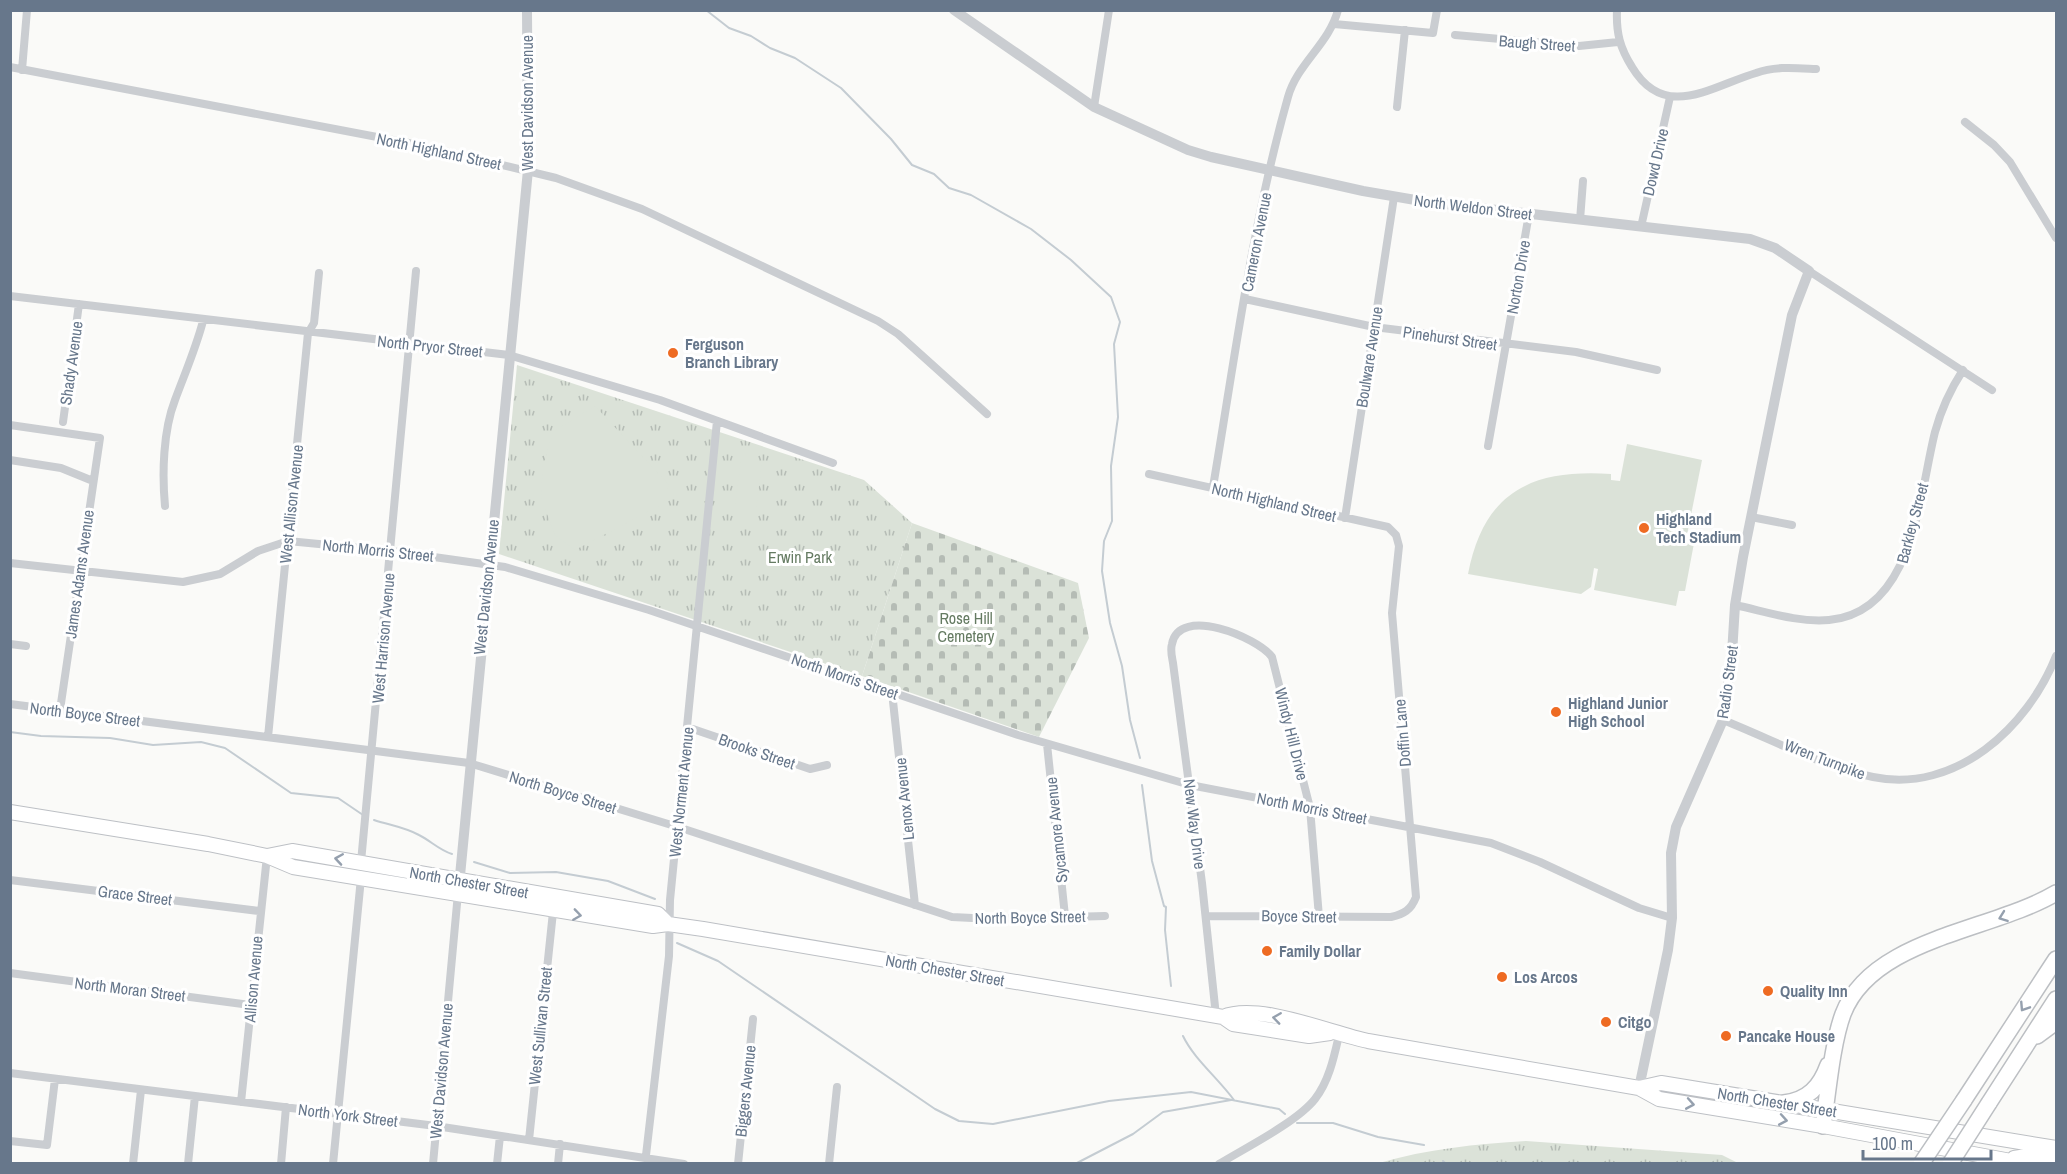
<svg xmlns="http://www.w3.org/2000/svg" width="2067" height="1174" viewBox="0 0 2067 1174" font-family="'Archivo Narrow',sans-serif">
<defs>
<pattern id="grass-tufts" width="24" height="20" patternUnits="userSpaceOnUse" patternTransform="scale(1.5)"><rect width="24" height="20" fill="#dbe2d8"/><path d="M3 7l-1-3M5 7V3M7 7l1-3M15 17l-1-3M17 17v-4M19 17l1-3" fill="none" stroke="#b5bcb5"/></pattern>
<pattern id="cemetery-stones" width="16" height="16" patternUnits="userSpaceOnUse" patternTransform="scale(1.5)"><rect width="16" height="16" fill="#dbe2d8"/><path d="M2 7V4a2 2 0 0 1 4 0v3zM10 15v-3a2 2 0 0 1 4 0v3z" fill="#b5bcb5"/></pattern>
</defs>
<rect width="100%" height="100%" fill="#fafaf8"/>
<path fill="url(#grass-tufts)" d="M517,365L864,480L912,523L862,676L499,554Z
M1526,1141L1722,1155L1738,1163H1379C1427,1149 1476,1144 1526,1141Z"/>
<path fill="url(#cemetery-stones)" d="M912,523L1078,583L1089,638L1039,737L862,676Z"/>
<path fill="#dbe2d8" d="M595,406L669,485L663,504L575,550L555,535L541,498L543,466L553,432Z
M1627,444L1702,460L1687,535L1695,538L1685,591H1679L1676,606L1594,590L1598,569L1594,568L1591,587L1581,594L1468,574C1484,491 1532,469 1611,474V480L1620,481Z
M741,460L762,463L756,509L735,506Z"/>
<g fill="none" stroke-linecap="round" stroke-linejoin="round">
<path stroke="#c4ccd2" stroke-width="2" d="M706,10L729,28L751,36L770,48L795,58L841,88L891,139L912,165L934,174L949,188L971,195L1031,229L1071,260L1111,297L1120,322L1114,344L1118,417L1111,466L1112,521L1104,541L1102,571L1110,623L1122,666L1130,720L1140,758
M10,732L41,736L110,738L153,745L201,742L225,748L291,793L338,798L363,815
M1142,785L1152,861L1164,906L1166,907L1165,930L1171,986
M374,820C389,825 404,827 419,835C431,841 439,850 452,854
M474,862L510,873L556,872L608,881L655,899
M677,943L718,961L935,1109L959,1121L993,1124L1109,1101L1191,1092L1279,1109L1285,1114
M1183,1036C1194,1059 1218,1078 1234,1100
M1297,1123H1333L1378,1137L1424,1145
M1443,1161L1446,1164
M1075,1164L1133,1134L1163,1112L1231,1100"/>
<g stroke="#bdc0c5" stroke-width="16">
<path id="primary" d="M10,812L208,844L267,856L293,867L653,926L668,924L703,929L1223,1017L1233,1024L1309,1036L1330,1033
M267,856L292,851L658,914L668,924
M1223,1017C1258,1002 1330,1033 1368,1041L1639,1088L1659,1099L1823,1126
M1639,1088L1661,1083L1826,1110"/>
</g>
<g stroke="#bcbfc3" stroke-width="16">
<path id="trunk" d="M1826,1110L2056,1148
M1823,1126L2027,1164
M2014,1158L2033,1155L2056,1158"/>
</g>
<g stroke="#bcbfc3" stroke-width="18">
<path id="motorway" d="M2037,1036L2056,1022
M1964,1100L2056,959
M1784,1103C1808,1100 1820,1087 1828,1065
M1989,1103L2056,999
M1823,1126C1828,1093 1832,1044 1843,1014C1872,938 1992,931 2056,893"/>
</g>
<path stroke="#cacdd1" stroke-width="8" d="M1617,10C1616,33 1620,48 1632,67C1665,122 1712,86 1756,73C1775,66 1795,68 1816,69
M1334,24L1433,33L1437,10
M1455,35L1579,46L1618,42
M10,67L419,145L556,178L642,209L878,321L898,334L987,414
M22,70L27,10
M1094,107L1109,10
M1397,107L1405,30
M1965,122L1994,145L2010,162L2056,238
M1580,220L1583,181
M1641,227L1670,97
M1809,271L1992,390
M10,296L509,355L660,400L833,463
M1245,299L1374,327L1576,352L1657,370
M63,422L79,304
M10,425L100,438L60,710
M1488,446L1529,214
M10,460L61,468L93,481
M1149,474L1388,527L1396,535L1399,546L1392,613L1416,897C1411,910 1404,914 1391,917L1206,916
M1213,487C1235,357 1252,224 1288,97C1297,64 1329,44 1338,10
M165,506C162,474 163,431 175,400C185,373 196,348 203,321
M1751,517L1792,525
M1345,518L1394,197
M10,563L183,582L220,574L258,551L288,541L391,551L505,567L649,610L1018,735L1190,785L1491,843L1540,862L1639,908L1672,918
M1735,605C1764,611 1798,623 1829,620C1914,612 1919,495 1935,432C1941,410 1950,390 1963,370
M10,644L26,646
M892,692L915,905
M10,704L469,763L678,827L952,917L993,919L1105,916
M1723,720C1771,739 1821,766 1873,777C1956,794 2028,727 2056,656
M687,727L810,769L827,765
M268,737L308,333L314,323L319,273
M1047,744L1065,916
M361,862L416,271
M10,880L259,911
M10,973L250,1005
M1216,1016L1202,883L1173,663C1172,657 1170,650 1172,644C1179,605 1257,637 1272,657L1310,808L1319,917
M10,1073L436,1126L684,1164
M241,1102L267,856
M529,1140L553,912
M10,1141L47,1145L55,1079
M133,1164L141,1090
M188,1164L195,1096
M281,1164L286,1107
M333,1164L361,878
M433,1164L458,893
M497,1164L500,1136
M558,1164L560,1144
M645,1164L669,956L670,900L717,421
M738,1164L753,1019
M829,1164L837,1087
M1219,1164C1245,1148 1297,1122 1315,1099C1329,1081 1334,1057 1339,1035"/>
<path stroke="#cacdd1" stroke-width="10" d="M954,10L1094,107L1188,150L1211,157L1363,191L1427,202L1750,239L1775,248L1809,271L1792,315L1743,557L1735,605L1732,654L1723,720L1676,827L1671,853L1672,918L1668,950L1639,1088
M459,886L528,170L527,10"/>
<use href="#primary" stroke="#fff" stroke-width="14"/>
<use href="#trunk" stroke="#fff" stroke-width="14"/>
<use href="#motorway" stroke="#fff" stroke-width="15"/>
<g stroke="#bcbfc3" stroke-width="18" stroke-linecap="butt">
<path id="motorway-bridge" d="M1921,1164L1964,1100
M1950,1164L1989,1103"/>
</g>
<use href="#motorway-bridge" stroke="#fff" stroke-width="15"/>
</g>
<defs><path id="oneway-chevron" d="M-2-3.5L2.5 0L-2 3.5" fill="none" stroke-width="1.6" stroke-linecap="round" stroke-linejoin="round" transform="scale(1.5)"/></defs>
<g stroke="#95a0ae">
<use href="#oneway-chevron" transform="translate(339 859) rotate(-171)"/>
<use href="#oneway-chevron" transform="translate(577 915) rotate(8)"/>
<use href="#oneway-chevron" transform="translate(2003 917) rotate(160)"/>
<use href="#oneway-chevron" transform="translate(2024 1007) rotate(123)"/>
<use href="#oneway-chevron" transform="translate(1277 1018) rotate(-172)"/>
<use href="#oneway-chevron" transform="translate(1690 1104) rotate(10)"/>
<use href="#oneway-chevron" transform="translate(1783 1120) rotate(10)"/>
</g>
<g fill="#ee6b23" stroke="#fff" stroke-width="2">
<circle cx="673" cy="353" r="6"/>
<circle cx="1644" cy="528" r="6"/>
<circle cx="1556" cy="712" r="6"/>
<circle cx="1267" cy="951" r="6"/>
<circle cx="1502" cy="977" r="6"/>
<circle cx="1768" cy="991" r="6"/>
<circle cx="1606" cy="1022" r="6"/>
<circle cx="1726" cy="1036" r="6"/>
</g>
<g text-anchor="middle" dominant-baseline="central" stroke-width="6" stroke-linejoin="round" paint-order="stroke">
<g font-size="16" fill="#67778b" stroke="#fff">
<text transform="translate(1537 43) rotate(4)">Baugh Street</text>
<text transform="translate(527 103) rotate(-90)">West Davidson Avenue</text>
<text transform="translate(439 151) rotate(12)">North Highland Street</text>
<text transform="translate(1655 162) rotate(-77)">Dowd Drive</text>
<text transform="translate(1473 207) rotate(7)">North Weldon Street</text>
<text transform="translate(1256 242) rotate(-79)">Cameron Avenue</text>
<text transform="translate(1518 277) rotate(-80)">Norton Drive</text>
<text transform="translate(1450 338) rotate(8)">Pinehurst Street</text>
<text transform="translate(430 346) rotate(6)">North Pryor Street</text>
<text transform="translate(1369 357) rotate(-81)">Boulware Avenue</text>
<text transform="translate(71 363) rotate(-82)">Shady Avenue</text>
<text transform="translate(1274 502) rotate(13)">North Highland Street</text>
<text transform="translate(291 504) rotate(-84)">West Allison Avenue</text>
<text transform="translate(1912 523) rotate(-75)">Barkley Street</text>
<text transform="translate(378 550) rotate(6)">North Morris Street</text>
<text transform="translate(79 574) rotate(-82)">James Adams Avenue</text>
<text transform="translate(486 587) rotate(-84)">West Davidson Avenue</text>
<text transform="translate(383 638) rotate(-85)">West Harrison Avenue</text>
<text transform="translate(845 676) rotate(19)">North Morris Street</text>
<text transform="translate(1727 682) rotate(-82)">Radio Street</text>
<text transform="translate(85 714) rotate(7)">North Boyce Street</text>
<text transform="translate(1402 733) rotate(-95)">Doffin Lane</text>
<text transform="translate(1292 734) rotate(76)">Windy Hill Drive</text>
<text transform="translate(757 751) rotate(19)">Brooks Street</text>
<text transform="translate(1825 759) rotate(21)">Wren Turnpike</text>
<text transform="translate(563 792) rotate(17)">North Boyce Street</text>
<text transform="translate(681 792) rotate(-84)">West Norment Avenue</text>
<text transform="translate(904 799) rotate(-96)">Lenox Avenue</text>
<text transform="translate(1312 808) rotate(11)">North Morris Street</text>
<text transform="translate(1195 824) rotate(83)">New Way Drive</text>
<text transform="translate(1056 830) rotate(-96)">Sycamore Avenue</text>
<text transform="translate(469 882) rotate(10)">North Chester Street</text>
<text transform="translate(135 895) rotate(7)">Grace Street</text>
<text transform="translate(1299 916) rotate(1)">Boyce Street</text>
<text transform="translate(1030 917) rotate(-1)">North Boyce Street</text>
<text transform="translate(945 970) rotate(10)">North Chester Street</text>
<text transform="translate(253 979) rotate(-85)">Allison Avenue</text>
<text transform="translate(130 989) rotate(7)">North Moran Street</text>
<text transform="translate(540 1026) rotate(-84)">West Sullivan Street</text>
<text transform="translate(441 1071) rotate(-85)">West Davidson Avenue</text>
<text transform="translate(745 1091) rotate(-84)">Biggers Avenue</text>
<text transform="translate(1777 1102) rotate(9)">North Chester Street</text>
<text transform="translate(348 1115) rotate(7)">North York Street</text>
</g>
<g font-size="16" font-weight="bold" fill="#67778b" stroke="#fff" text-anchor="start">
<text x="685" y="344">Ferguson<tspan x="685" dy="18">Branch Library</tspan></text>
<text x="1656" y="519">Highland<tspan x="1656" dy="18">Tech Stadium</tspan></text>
<text x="1568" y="703">Highland Junior<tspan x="1568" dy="18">High School</tspan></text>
<text x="1279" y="951">Family Dollar</text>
<text x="1514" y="977">Los Arcos</text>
<text x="1780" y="991">Quality Inn</text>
<text x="1618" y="1022">Citgo</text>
<text x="1738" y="1036">Pancake House</text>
</g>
<g font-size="16" fill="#657b62" stroke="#fff">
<text x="800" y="557">Erwin Park</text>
<text x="966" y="618">Rose Hill<tspan x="966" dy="18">Cemetery</tspan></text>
</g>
</g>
<rect width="2067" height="1174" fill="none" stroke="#67778b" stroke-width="24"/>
<path d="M1863 1150v9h128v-9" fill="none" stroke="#67778b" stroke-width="3"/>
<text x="1872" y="1150" font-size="18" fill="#67778b" stroke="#ffffff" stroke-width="4.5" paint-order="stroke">100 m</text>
</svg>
